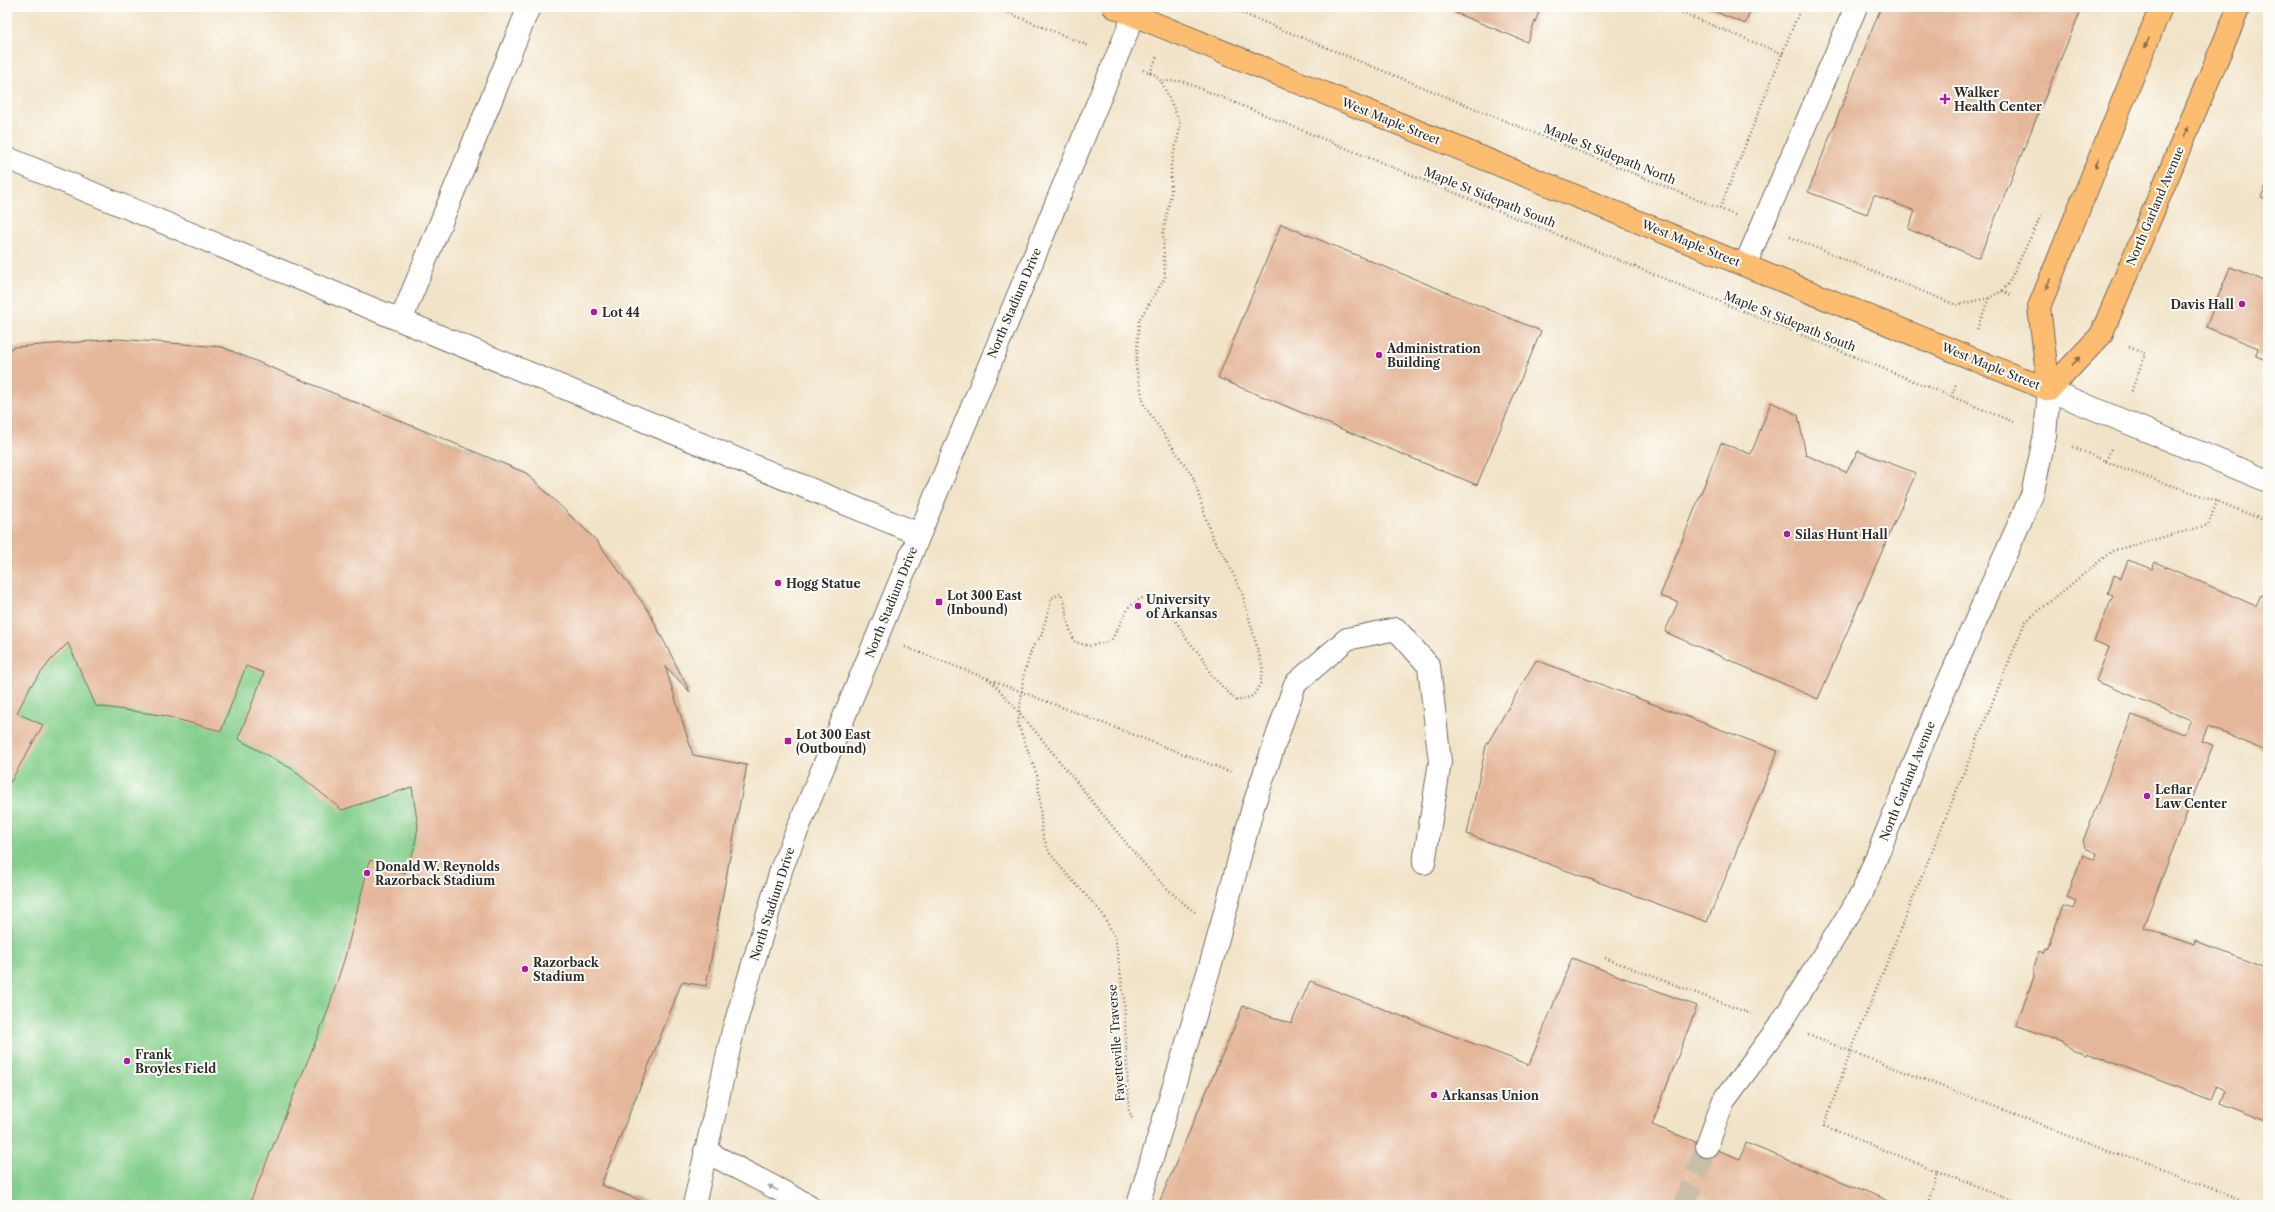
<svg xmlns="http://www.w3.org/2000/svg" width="2275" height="1212" viewBox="0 0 2275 1212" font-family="'Libre Caslon Text',serif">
<rect width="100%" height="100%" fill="#fdfcf7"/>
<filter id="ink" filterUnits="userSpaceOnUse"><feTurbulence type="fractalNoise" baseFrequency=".025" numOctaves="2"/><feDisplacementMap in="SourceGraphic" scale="8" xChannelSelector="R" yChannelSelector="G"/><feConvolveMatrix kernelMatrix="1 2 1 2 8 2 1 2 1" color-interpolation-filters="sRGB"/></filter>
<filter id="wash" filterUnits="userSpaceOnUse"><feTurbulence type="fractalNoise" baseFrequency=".012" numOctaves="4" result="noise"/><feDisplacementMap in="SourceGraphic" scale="16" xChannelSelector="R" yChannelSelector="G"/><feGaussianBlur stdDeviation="0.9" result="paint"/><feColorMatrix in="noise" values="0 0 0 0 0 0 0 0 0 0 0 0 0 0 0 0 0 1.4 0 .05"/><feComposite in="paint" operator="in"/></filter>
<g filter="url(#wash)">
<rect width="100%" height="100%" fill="#f1e3c7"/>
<path fill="#84cf8d" stroke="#587d5c" d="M222,347L526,473L596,540L648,610L690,693L665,667L693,755L747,765L706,986L682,982L601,1185L653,1205H7V350Z"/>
<g id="blocks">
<path fill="#e5b79a" d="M1455,7H1541L1527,42L1453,12Z
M1704,7H1752L1745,24Z
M1881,7H2082L1979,258L1908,229L1915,211L1874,195L1867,214L1808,192Z
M2268,181V200L2261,197Z
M1281,224L1541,331L1477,485L1218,378Z
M2230,267L2265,281L2268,275V361L2256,356L2258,348L2206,327Z
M117,339L222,347L526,473L596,540L648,610L690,692L665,666L693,755L747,765L706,986L682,982L601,1185L653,1205H249L327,1013L345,957L370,860L405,873L414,849L418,827L412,787L342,810L292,769L238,739L264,673L246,666L221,731L161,715L96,706L68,643L51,660L30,687L17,713L43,725L7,788V350L15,347Z
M1771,402L1798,415L1806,455L1846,472L1858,451L1916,473L1818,699L1665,632L1678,602L1660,596L1721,443L1751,454Z
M2128,560L2152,569L2155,562L2256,606L2261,595L2268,598V752L2208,726L2201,741L2213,745L2143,927L2194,945L2195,941L2268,969V1122L2219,1103L2224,1090L2216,1086L2210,1100L2086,1052L2085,1054L2071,1049L2061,1042L2016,1025L2034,977V967L2039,951L2043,953L2045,948L2047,949L2063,906L2073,909L2076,901L2067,897L2083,855L2095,860L2097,853L2085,848L2083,841L2132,715L2184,734L2191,720L2096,681L2109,647L2094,641L2113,596L2108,594L2114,575L2121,578Z
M1536,660L1778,751L1707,922L1467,834L1486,746Z
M1572,958L1697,1006L1652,1125L1740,1159L1746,1143L1900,1205H1158L1243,1006L1291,1024L1310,981L1529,1065Z"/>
</g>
</g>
<g filter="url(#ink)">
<use href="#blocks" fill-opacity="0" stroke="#706b62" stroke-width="1"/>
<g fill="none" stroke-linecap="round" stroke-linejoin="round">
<path stroke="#c9bea8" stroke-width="22" stroke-dasharray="22 11" stroke-linecap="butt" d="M1684,1205L1707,1146"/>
<g stroke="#706b62" stroke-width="24">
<path id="minor" d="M7,158L919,534
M1745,265L1856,7
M401,320L529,7
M1707,1146L1723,1102L1780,1025L1862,893L1938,705L2032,495L2045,435L2049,390L2268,481
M705,1151L808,1205
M694,1205L733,1031L782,867L1134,15
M1138,1205L1214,953L1253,807L1295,684L1347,639L1396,629L1429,666L1440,762L1424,863"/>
</g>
<g stroke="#706b62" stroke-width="24">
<path id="major" d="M1114,7L2049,390
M2049,390L2101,335L2239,7
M2049,390L2039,307L2161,7"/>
</g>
<path stroke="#706b62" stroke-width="2.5" stroke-dasharray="1 3" stroke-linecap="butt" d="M994,7L1089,46
M1227,7L1735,215
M1667,7L1783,54
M1143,70L1154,74L1161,81H1182L2016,423
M1150,73L1157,56
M1720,208L1801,7
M1790,237L1956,305L1989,298L2002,291L2008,284L2041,216
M2002,291L2013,296
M1977,329L1989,298
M2129,347L2145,354L2131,393
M1951,397L1956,384
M2073,447L2126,470L2217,501L2268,522
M2106,461L2111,449
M905,647L1233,773
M988,678C1031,723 1069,774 1109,822C1136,855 1161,887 1195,912
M1605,958L1751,1014
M1808,1035L2252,1205
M1132,1118L1129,1110L1124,998L1115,937L1102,913L1064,871L1049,852L1042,833L1038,778L1018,724L1024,673L1033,646L1041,636L1052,598L1061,593C1068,609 1066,626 1075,642L1089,646L1111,641L1129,607L1140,599L1149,595L1162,599L1187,639L1205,661L1211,675L1237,701L1253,696L1260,685L1263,669L1243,596L1227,560L1212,537L1193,477L1144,405L1136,366L1139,320L1165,278L1163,234L1171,193V165L1181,124L1161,81
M1937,1171L2023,1205
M1928,1205L1937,1171L1824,1126L1851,1051L2025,622L2112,551L2208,525L2217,501"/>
<use href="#minor" stroke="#fff" stroke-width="22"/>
<use href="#major" stroke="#fcbd6f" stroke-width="22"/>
</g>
<defs><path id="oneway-solid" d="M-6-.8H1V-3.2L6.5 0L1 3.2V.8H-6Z"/></defs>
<g fill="#896d4a">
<use href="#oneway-solid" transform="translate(2147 43) rotate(112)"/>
<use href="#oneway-solid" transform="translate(2186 132) rotate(-67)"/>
<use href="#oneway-solid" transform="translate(2097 163) rotate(112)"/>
<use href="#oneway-solid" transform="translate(2048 284) rotate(112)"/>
<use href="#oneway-solid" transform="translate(2076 361) rotate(-47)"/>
</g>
<use fill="#a0a0a0" href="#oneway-solid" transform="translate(773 1188) rotate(-151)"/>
</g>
<g fill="#b5179e" stroke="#fdfcf7" stroke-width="1.5">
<path d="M1943 93h4v4h4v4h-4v4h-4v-4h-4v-4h4z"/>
<circle cx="2242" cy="304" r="4"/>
<circle cx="594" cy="312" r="4"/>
<circle cx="1379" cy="355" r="4"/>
<circle cx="1787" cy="534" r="4"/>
<circle cx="778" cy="583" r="4"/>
<rect x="935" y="598" width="8" height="8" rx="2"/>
<circle cx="1138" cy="606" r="4"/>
<rect x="784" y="737" width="8" height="8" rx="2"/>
<circle cx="2147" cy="796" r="4"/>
<circle cx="367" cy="873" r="4"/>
<circle cx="525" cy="969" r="4"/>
<circle cx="127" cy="1061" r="4"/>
<circle cx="1434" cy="1095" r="4"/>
</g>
<g text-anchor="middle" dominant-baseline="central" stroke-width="4" stroke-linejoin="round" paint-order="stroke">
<g font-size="12" font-weight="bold" fill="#2b2b2b" stroke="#fdfcf7" text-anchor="start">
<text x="1954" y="92">Walker<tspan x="1954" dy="14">Health Center</tspan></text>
<text x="2234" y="304" text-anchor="end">Davis Hall</text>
<text x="602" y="312">Lot 44</text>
<text x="1387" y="348">Administration<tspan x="1387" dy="14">Building</tspan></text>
<text x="1795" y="534">Silas Hunt Hall</text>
<text x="786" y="583">Hogg Statue</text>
<text x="947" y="595">Lot 300 East<tspan x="947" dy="14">(Inbound)</tspan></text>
<text x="1146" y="599">University<tspan x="1146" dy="14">of Arkansas</tspan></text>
<text x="796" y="734">Lot 300 East<tspan x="796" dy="14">(Outbound)</tspan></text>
<text x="2155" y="789">Leflar<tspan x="2155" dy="14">Law Center</tspan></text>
<text x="375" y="866">Donald W. Reynolds<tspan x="375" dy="14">Razorback Stadium</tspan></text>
<text x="533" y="962">Razorback<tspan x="533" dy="14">Stadium</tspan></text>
<text x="135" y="1054">Frank<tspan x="135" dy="14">Broyles Field</tspan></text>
<text x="1442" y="1095">Arkansas Union</text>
</g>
<g font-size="12" fill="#2b2b2b" stroke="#fdfcf7">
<text transform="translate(1391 121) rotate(22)">West Maple Street</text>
<text transform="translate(1610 154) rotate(22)">Maple St Sidepath North</text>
<text transform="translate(1490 197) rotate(22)">Maple St Sidepath South</text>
<text transform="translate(2155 206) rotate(-67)">North Garland Avenue</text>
<text transform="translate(1691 243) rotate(22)">West Maple Street</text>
<text transform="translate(1014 303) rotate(-67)">North Stadium Drive</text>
<text transform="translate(1790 321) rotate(22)">Maple St Sidepath South</text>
<text transform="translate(1991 366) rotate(22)">West Maple Street</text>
<text transform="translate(891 602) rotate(-68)">North Stadium Drive</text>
<text transform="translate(1907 781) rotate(-68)">North Garland Avenue</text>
<text transform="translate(772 904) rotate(-72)">North Stadium Drive</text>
<text transform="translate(1116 1043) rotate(-94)">Fayetteville Traverse</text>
</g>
</g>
<rect width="2275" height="1212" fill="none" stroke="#fdfcf7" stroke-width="24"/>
</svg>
